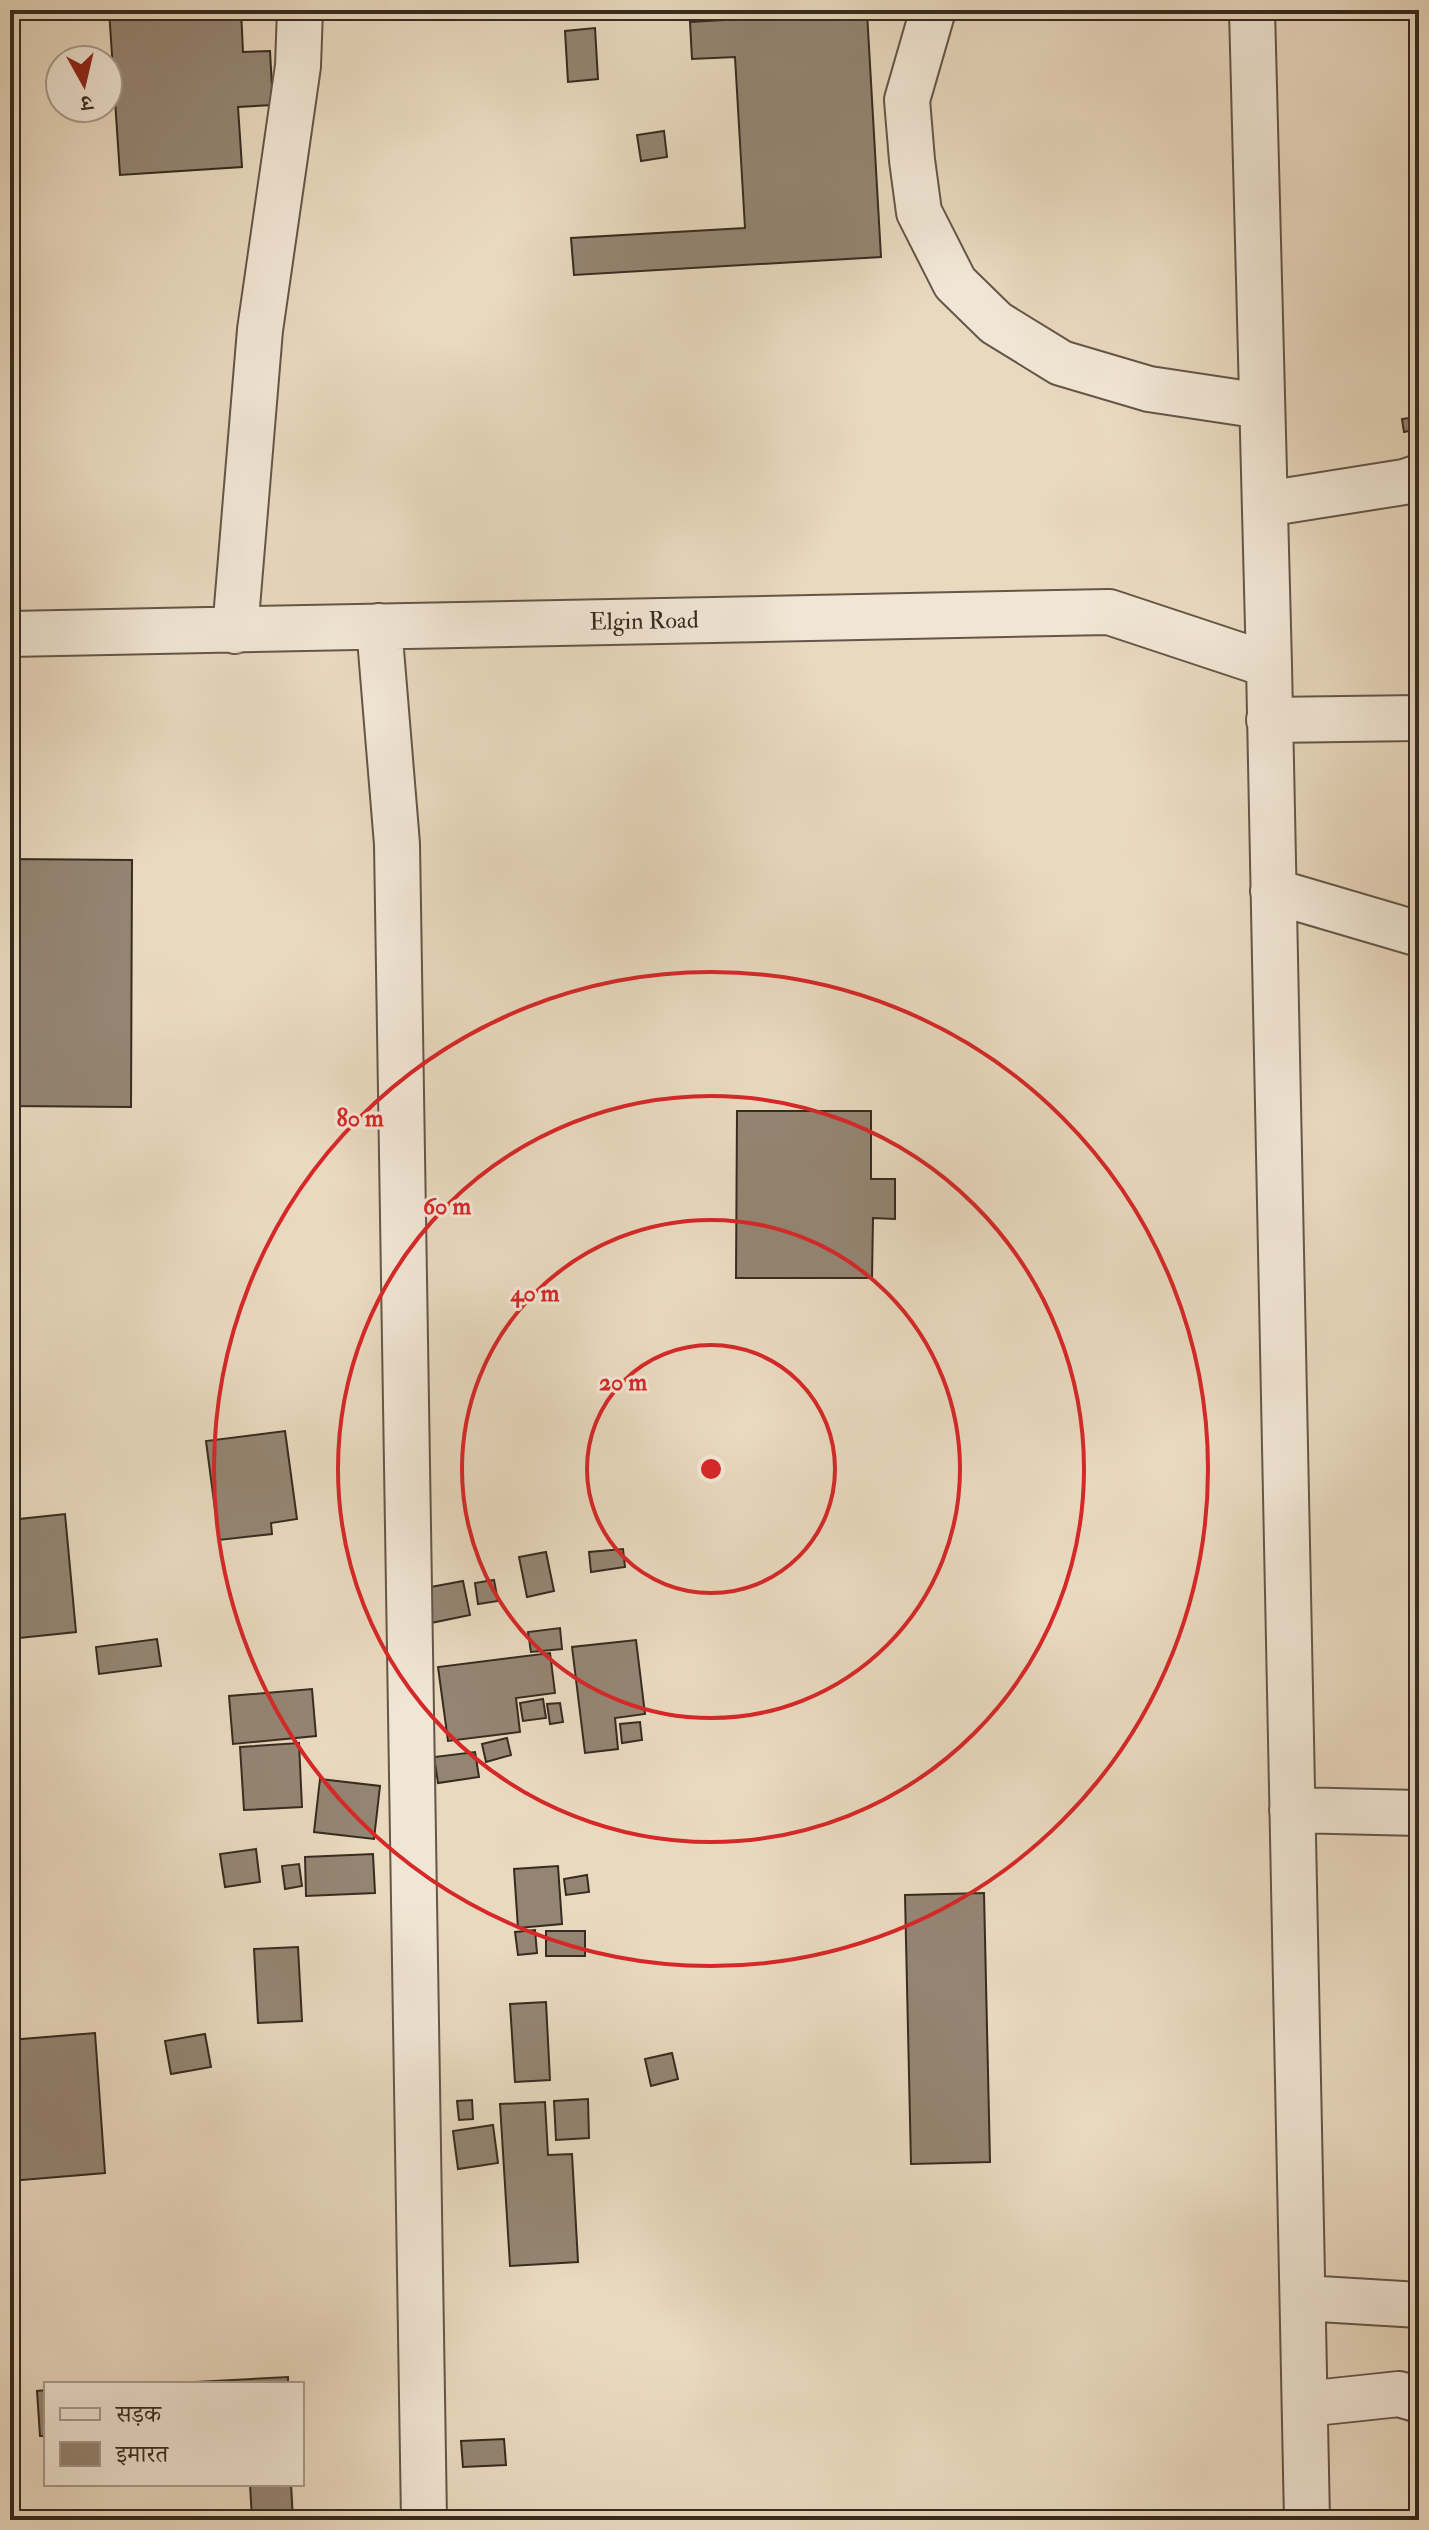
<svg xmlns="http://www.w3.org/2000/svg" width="1429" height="2530" viewBox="0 0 1429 2530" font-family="'IM FELL Double Pica','Noto Serif Devanagari',serif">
<rect width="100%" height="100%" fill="#e9d9bf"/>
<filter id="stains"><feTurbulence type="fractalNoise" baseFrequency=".0025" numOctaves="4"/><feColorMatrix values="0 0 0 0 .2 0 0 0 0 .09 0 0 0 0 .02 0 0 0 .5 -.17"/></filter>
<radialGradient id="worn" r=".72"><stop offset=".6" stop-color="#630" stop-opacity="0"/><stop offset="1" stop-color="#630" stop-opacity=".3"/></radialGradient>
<path fill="#948573" stroke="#372b20" stroke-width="2" d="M109,10H241L243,52L270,51L273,105L238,107L242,167L120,175Z
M867,12L881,257L574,275L571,238L745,228L735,57L692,59L690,22Z
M595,28L598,79L568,82L565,31Z
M664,131L667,157L641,161L637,135Z
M1416,417L1418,429L1404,432L1402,419Z
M10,859L132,860L131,1107L10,1106Z
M737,1111H871V1179H895V1219L873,1218L872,1278H736Z
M285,1431L297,1519L271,1523L272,1534L219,1540L206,1441Z
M65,1514L76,1632L10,1639V1520Z
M623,1549L625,1567L591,1572L589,1552Z
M546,1552L554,1591L527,1597L519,1557Z
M494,1580L498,1601L478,1604L475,1583Z
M463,1581L470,1615L431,1623L425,1588Z
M560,1628L562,1649L531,1652L528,1632Z
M157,1639L161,1666L99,1674L96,1647Z
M636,1640L645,1714L615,1718L618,1749L585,1753L572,1647Z
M550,1653L555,1693L516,1698L520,1732L448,1741L438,1667Z
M312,1689L316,1736L233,1744L229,1696Z
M543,1699L546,1718L523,1721L520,1703Z
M560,1703L563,1722L550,1724L547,1704Z
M640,1722L642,1740L622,1743L620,1724Z
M507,1738L511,1755L486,1762L482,1744Z
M299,1743L302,1807L244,1810L240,1747Z
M475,1752L479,1777L438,1783L434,1757Z
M320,1779L380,1786L374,1839L314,1832Z
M256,1849L260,1882L225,1887L220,1854Z
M373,1854L375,1893L306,1896L305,1857Z
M299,1864L302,1886L285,1889L282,1866Z
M558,1866L562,1924L518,1928L514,1869Z
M587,1875L589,1892L566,1895L564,1879Z
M984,1893L990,2162L911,2164L905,1895Z
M535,1930L537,1953L518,1955L515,1932Z
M546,1931H585V1956H546Z
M298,1947L302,2021L258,2023L254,1949Z
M546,2002L550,2080L515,2082L510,2004Z
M95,2033L105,2173L10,2181V2040Z
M205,2034L211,2067L171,2074L165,2041Z
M672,2053L678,2079L651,2086L645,2059Z
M588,2099L589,2138L556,2140L554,2101Z
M472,2100L473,2119L459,2120L457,2101Z
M545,2102L548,2155L572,2154L578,2262L510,2266L500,2104Z
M493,2125L498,2163L458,2169L453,2131Z
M288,2377V2384H158Z
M46,2390V2436H40L37,2391Z
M504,2439L506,2465L463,2467L461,2441Z
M250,2484H291L293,2520H252Z"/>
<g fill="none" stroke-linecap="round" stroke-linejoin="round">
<g stroke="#645648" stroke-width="48">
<path id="minor" d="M933,10L907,100L912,160L919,212L955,283L996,323L1061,363L1149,389L1262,406
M1252,10L1269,665L1307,2520
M1265,504L1404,482L1419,477
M379,626L397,844L424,2520
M235,631L260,330L298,66L300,10
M10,634L1109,612L1269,665
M1269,720L1419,718
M1273,891L1419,934
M1292,1810L1419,1813
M1303,2298L1419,2305
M1305,2404L1399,2394L1419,2400"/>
</g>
<use href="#minor" stroke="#f1e6d5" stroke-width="44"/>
</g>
<g fill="none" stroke="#d62828" stroke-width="4">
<circle cx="711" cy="1469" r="124"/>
<circle cx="711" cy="1469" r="249"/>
<circle cx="711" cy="1469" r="373"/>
<circle cx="711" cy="1469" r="497"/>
</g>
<g text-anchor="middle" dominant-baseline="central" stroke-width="6" stroke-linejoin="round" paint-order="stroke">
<g font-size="24" fill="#372b20" stroke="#f1e6d5">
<text transform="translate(644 621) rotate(-1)">Elgin Road</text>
</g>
</g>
<circle cx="711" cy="1469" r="12" fill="#d62828" stroke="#f1e6d5" stroke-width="4"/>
<g font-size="24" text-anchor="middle" font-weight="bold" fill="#d62828" stroke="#f1e6d5" stroke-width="6" stroke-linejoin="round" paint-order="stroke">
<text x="360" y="1126">80 m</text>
<text x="447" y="1214">60 m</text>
<text x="535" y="1301">40 m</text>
<text x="623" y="1390">20 m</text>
</g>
<rect width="1429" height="2530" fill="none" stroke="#e9d9bf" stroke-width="40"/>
<rect x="12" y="12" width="1405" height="2506" fill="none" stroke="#372b20" stroke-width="4"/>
<rect x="20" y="20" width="1389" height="2490" fill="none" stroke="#372b20" stroke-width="2"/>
<rect x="44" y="2382" width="260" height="104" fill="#f1e6d5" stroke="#a79b8d" stroke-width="2"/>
<rect x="60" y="2408" width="40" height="12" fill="#f1e6d5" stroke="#a79b8d" stroke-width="2"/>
<text x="116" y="2422" font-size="24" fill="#372b20">सड़क</text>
<rect x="60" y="2442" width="40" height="24" fill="#948573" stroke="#a79b8d" stroke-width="2"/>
<text x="116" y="2462" font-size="24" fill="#372b20">इमारत</text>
<g transform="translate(84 84) rotate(172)"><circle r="38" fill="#f1e6d5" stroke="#a79b8d" stroke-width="2"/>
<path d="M0-6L14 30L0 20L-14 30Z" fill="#8f2418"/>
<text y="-12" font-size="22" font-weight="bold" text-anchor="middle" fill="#372b20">उ</text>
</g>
<rect width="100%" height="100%" filter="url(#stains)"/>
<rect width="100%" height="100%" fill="url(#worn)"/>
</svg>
